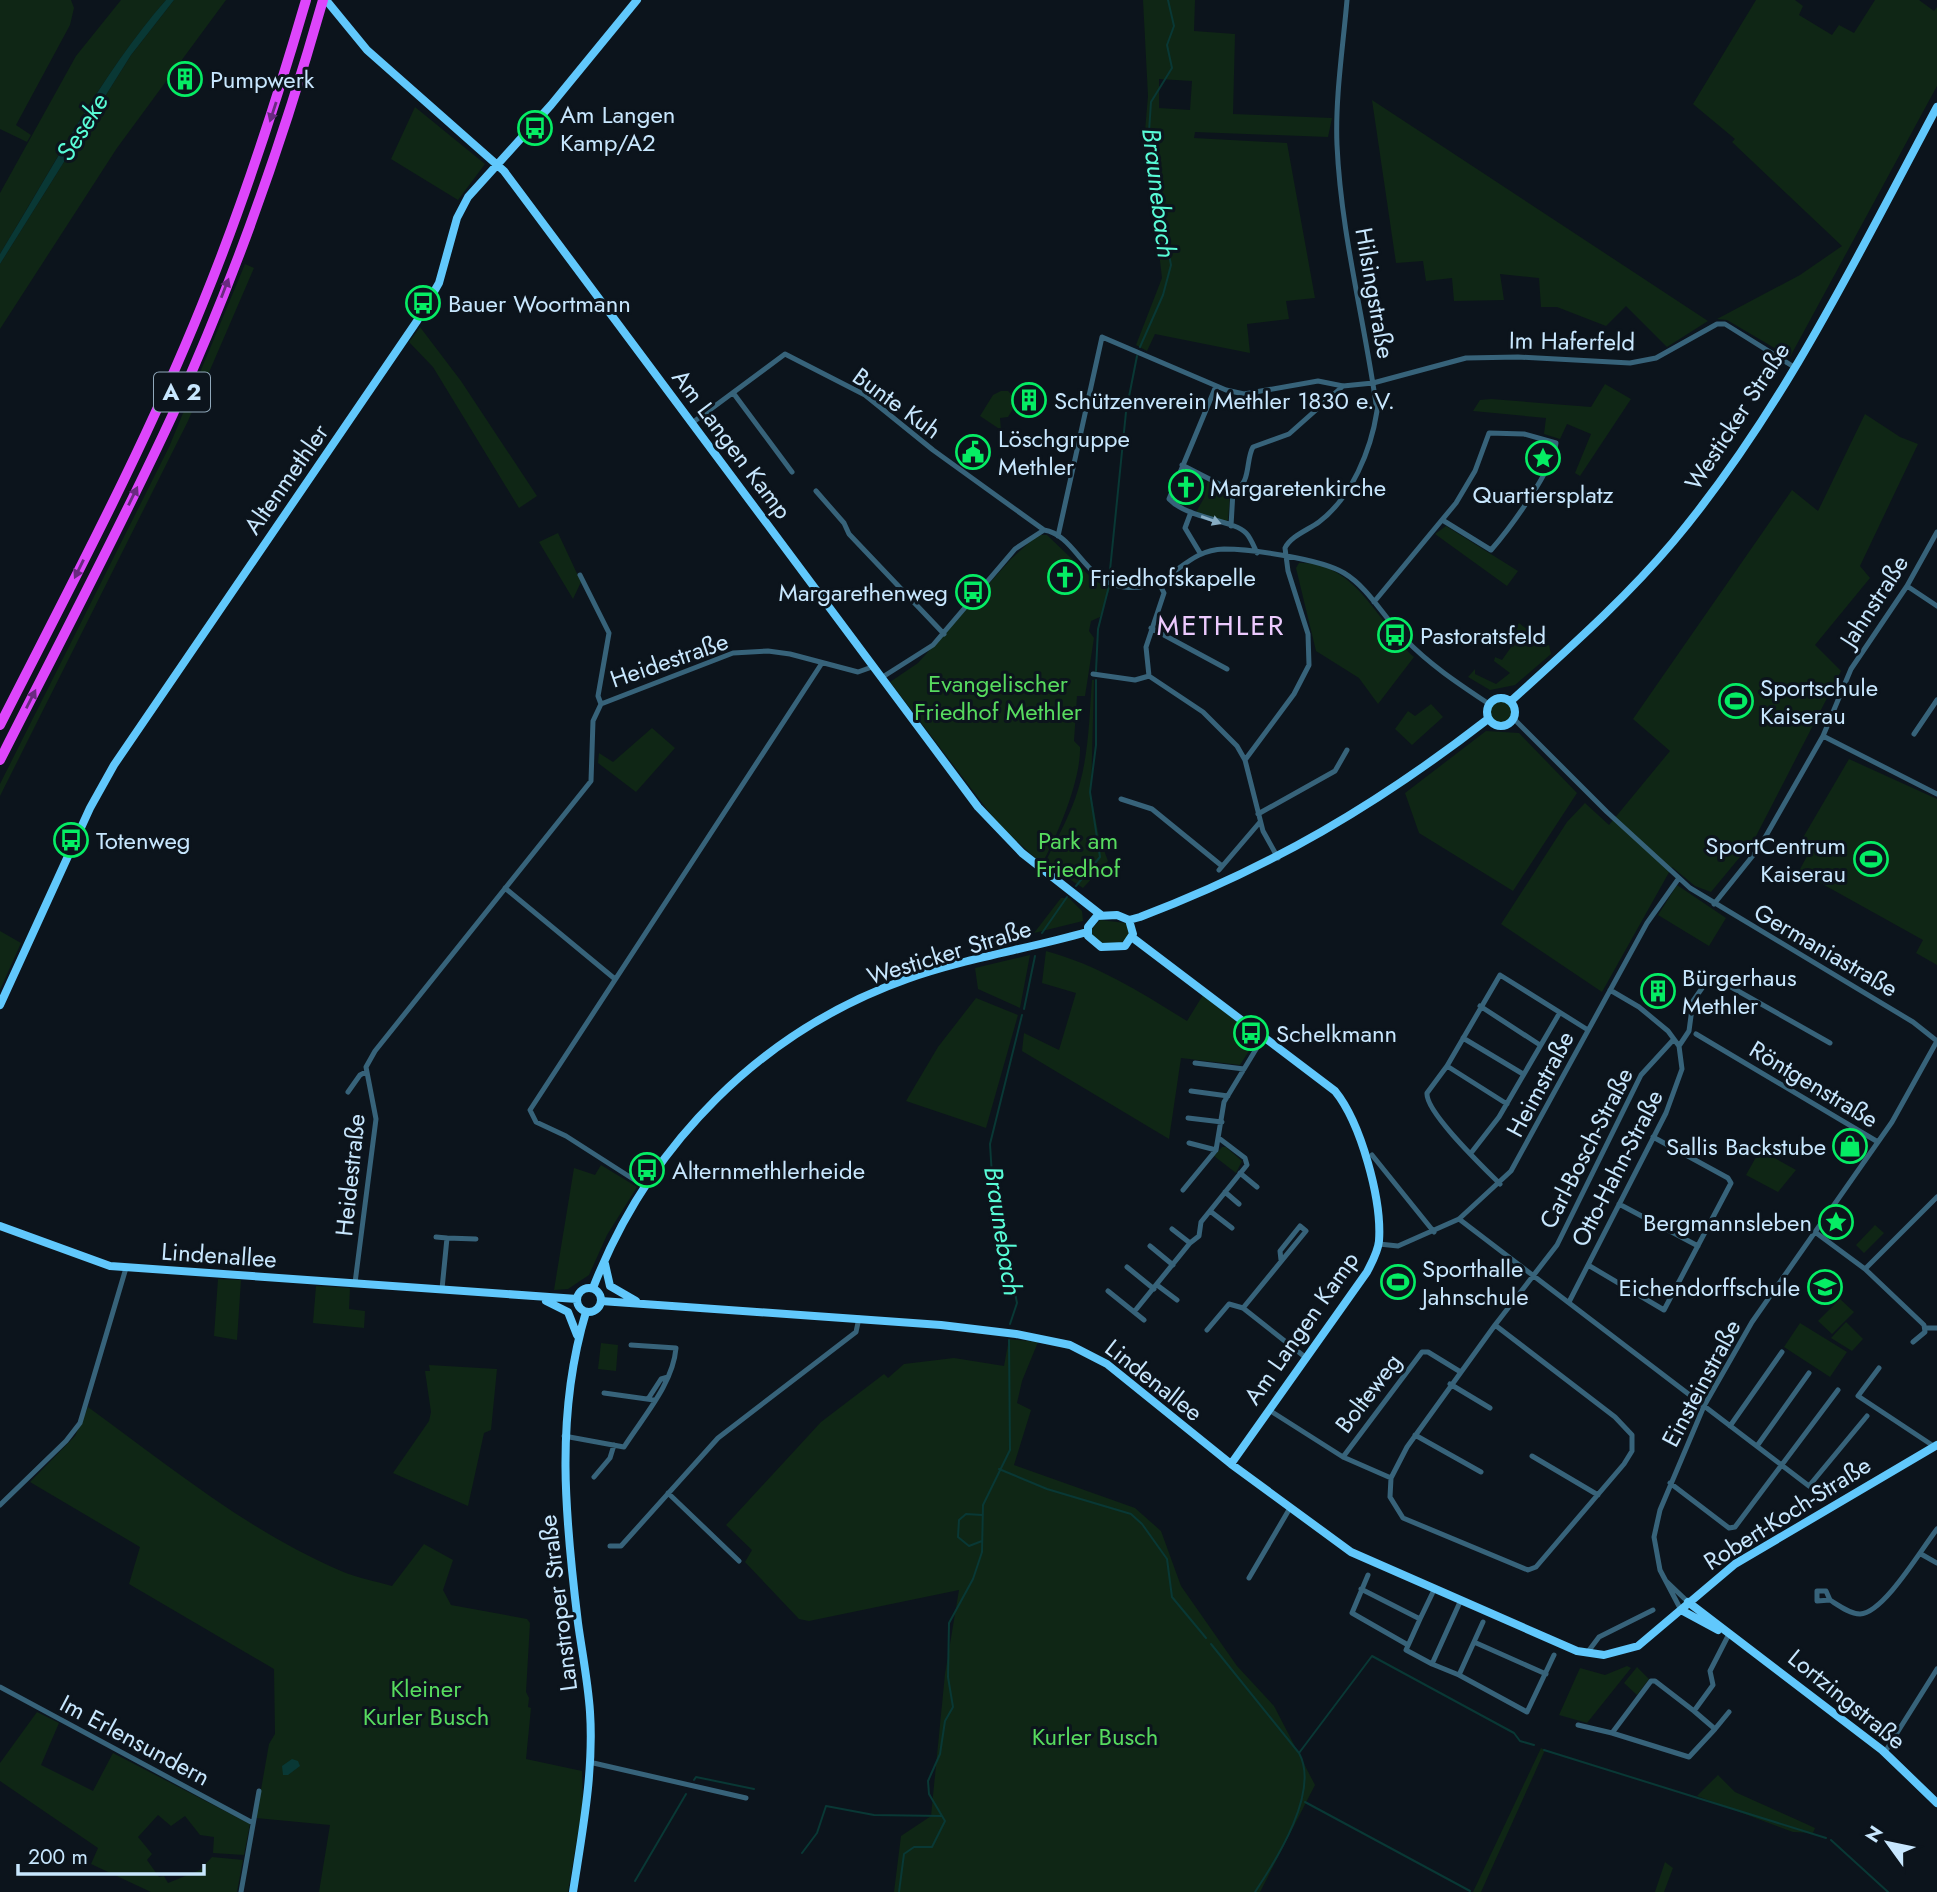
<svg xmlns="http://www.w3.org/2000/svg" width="1937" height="1892" viewBox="0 0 1937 1892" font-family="Jost,sans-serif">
<rect width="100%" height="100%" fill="#0c141c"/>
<path fill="#0f2615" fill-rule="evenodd" d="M0,0H71L74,8L70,25L16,125L31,135L27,142L0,129Z
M121,0H166C100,76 52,169 0,254V193L76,56Z
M174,0H226L117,148L0,329V264L131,55Z
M1143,0H1195L1194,31L1235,34L1233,114L1332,118L1328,137L1195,132L1194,138L1287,143L1315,298L1286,301L1289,319L1247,324L1250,353L1155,334L1147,351L1136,345L1162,278L1145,131L1148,96ZM1159,79L1192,81L1190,110L1159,108Z
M1756,0H1795L1803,6L1799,15L1832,35L1839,25L1854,33L1875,0H1919L1934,11L1937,7V86L1790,357L1727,320L1717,319L1800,275L1842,246L1732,142L1735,139L1693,104Z
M1372,100L1708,321L1667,347L1626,306L1606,326L1557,307H1541L1539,278L1500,274L1504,300L1454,301L1452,278L1426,281L1423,261L1396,263Z
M415,107L485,164L458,200L391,159Z
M245,264L254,268L188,421L0,796V784L169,447Z
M420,327L461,381L537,496L519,508L433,367L409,342Z
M1605,384L1631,399L1580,476L1575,473L1591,434L1567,424L1560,439L1544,434L1546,418L1473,411L1480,400L1491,399L1591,407Z
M1001,391H1008L1018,401L1008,417L1000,418L1001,430L980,416L993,395Z
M1865,414L1900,437L1918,444L1860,566L1870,578L1815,645L1841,671L1754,840L1711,892L1695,886L1672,867L1602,992L1501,924L1567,822L1585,803L1609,825L1670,751L1633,719L1792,490L1818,511Z
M1208,480L1230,496L1228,520L1224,523L1196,512L1204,498Z
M1446,526L1518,571L1507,586L1435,534Z
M558,533L581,582L573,599L539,542Z
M1037,535H1047L1095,581L1110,588L1100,617L1091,621L1089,631L1094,638L1085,696H1077L1074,741L1080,747C1081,780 1058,834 1042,864L999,825L890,682L918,663L1011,559Z
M1299,563C1355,560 1379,624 1414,657L1378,704L1359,678L1316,651L1296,568Z
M1519,623L1532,633L1530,636L1542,646L1549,645L1551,654L1515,685L1490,690L1468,677L1475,669V674L1496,684L1510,673L1494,661L1495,657L1502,660L1521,633L1515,629Z
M1092,680H1094L1091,795L1099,837L1108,861L1083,888L1045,863C1055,842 1067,821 1075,799C1089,760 1089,720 1092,680Z
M1490 712a11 11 0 1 1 22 0a11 11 0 1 1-22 0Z
M1431,704L1443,717L1412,745L1395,729L1408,711L1415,716Z
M652,728L675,748L636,792L598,763L599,753L613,762Z
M1486,731L1519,733L1577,793L1513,891L1419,833L1405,793Z
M1849,759L1937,799V965L1916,953L1923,940L1799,871L1812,847L1801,841Z
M1677,885L1726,918L1709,946L1658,915Z
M1061,898H1069L1082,911L1083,921L1034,933Z
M1100,920L1126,923L1131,932L1122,944L1098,943L1090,931Z
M0,931L21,943L0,990Z
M1046,951C1098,965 1142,993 1187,1021L1203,995L1250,1030L1256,1040L1240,1065L1181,1058L1169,1139L1022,1051L1024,1033L1059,1050L1076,993L1042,983Z
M1030,955L1020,1008L978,989L975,968Z
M976,998L1018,1015L986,1128L906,1101L938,1047Z
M1222,1147H1226L1242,1161L1236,1173L1214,1156Z
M1760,1150L1796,1170L1778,1192L1746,1175Z
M601,1165L637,1187L607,1235L589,1275L568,1289L554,1290L574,1168L595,1175Z
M1875,1225L1884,1233L1864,1253L1856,1245Z
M218,1279L241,1280L237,1340L214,1336Z
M316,1286L350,1288L349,1309L365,1311L364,1328L313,1323Z
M1840,1299L1854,1312L1832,1334L1818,1321Z
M1846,1322L1863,1339L1852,1351L1831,1338Z
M1800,1323L1847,1352L1830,1377L1784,1347Z
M1009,1339L1038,1342L1022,1381L1017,1403L1031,1410L1014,1465L1135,1508L1161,1531L1181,1586L1237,1666L1274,1706L1315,1785L1260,1892H894L901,1836L931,1816L945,1674L959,1590L809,1621L799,1619L745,1562L752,1550L726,1525L821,1422L884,1374L888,1378L904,1364L954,1358L1004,1366Z
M601,1343L618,1345L616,1371L598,1369Z
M429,1365L497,1369L491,1430L484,1433L468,1506L393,1473L429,1421L431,1412L425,1371H430Z
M88,1407C168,1465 249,1532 341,1571C357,1578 375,1581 392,1586L424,1544L453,1560L443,1590L451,1605L527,1619L530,1623L526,1692L529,1698L528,1707L531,1708L526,1759L582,1771L583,1803L568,1892H319L330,1825L256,1818L269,1744L275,1734L274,1669L129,1584L140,1547L30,1482L75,1436Z
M1627,1666L1631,1668L1587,1723L1559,1715L1580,1668L1605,1675Z
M1637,1667L1649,1679L1637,1695L1624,1683Z
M37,1712L59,1723L41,1765L93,1791L113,1753L250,1824L244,1855L213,1853L214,1837L200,1835L185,1816L171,1826L158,1815L138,1837L152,1854L147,1860L159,1877L164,1876L168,1883L200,1870L212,1857L243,1860L237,1892H151L91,1864L98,1848L0,1781V1763Z
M1541,1748L1545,1750L1481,1892H1473Z
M1718,1775L1735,1792L1815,1828L1813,1833L1793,1832L1697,1796Z
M1665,1862L1673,1868L1664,1892H1655Z"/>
<path fill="#093835" d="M166,0H174L131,55L0,264V254C52,170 101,74 166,0Z
M292,1759L298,1761L300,1766L288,1775H283L282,1766Z"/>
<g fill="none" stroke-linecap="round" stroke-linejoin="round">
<path stroke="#093835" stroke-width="2" d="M1140,347L1163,295L1171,265L1148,146L1151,102L1172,68L1167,45L1174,26L1168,0
M1109,580L1126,412L1137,356
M1096,671L1098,629L1109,586
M1076,886L1100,857L1090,792L1096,745V680
M1042,933L1067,897
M1024,1009L1035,956
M1010,1324L1017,1303L992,1176L990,1144L1022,1015
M999,1469L1047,1489L1131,1514L1142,1524L1167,1559L1172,1597L1206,1638
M982,1541L969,1546L958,1537L959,1520L966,1514L982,1515
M1211,1644L1299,1753C1320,1791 1277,1859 1255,1892
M1544,1750L1826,1838
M1299,1753L1372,1656L1514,1733L1520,1741L1534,1745
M694,1780L696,1777L754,1789
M1305,1802L1470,1891
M1831,1840L1888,1892
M802,1853L817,1833L826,1806L874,1815L942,1816
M635,1881L686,1794
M899,1892L904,1854L914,1847H932L945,1821L929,1794L928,1781L940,1754L945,1721L953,1707L948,1677L949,1623L973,1579L982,1552L983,1505L1010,1450L1009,1340"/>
<path stroke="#37637a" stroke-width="5" d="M1216,386L1169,499C1188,519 1234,520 1246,533C1251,538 1254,547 1257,553
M734,394L792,472
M692,423L785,354L865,395L933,450L1044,530
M1182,465L1233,491L1231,526
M816,491L844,523L849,534L944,634
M1233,491C1252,484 1245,461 1253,447L1289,434L1343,386
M1191,512L1185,528L1200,553
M1058,536L1102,337L1226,390L1244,394L1318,381L1343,386L1373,383L1466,358L1518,357L1630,363L1656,358L1717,324H1725L1794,367
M580,575L609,633L598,696L601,704
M1159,583L1164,593L1146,647L1149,676L1203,712L1237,746L1245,760L1263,831L1278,858
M1907,586L1937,606
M1374,602L1456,503L1475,471L1489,433L1524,434L1556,443C1553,470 1510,528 1491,550L1444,521
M1151,628L1227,669
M1093,674L1135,680L1149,676
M881,678L933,645L1015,549L1044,530C1076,535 1084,582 1124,587C1171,593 1181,550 1224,549C1251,549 1321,559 1344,573C1369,588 1384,618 1405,639C1430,665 1459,684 1489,704
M1514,719L1607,812L1690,888L1913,1022L1937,1041
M1914,734L1937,700
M1823,736L1937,794
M1245,760L1294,694L1309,665L1308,634L1288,571L1285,548C1291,536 1308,530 1319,522C1352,497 1371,450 1377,411C1365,322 1341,235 1337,145C1335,98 1343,47 1347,0
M1121,799L1152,809L1222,866
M1258,814L1335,771L1347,750
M1219,870L1260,822
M505,888L615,979
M1714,904L1759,848L1823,736L1851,669L1907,586L1937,532
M1480,1006L1540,1045
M1696,1034L1878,1142
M1463,1038L1523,1074
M1679,1046L1689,1031L1693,1001L1707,981L1715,978L1830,1043
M1195,1063L1244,1069
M1447,1066L1507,1104
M1191,1091L1228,1096
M348,1092L360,1075L366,1072
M1188,1118L1222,1122
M1189,1143L1216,1150
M1471,1153L1499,1117L1559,1014
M1372,1155L1434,1232
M1240,1173L1257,1187
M1500,1184C1485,1169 1425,1112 1427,1093L1447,1066L1500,975L1588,1030
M644,1186L566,1136L536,1122L530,1110L822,663
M1183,1190L1216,1150L1224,1102L1264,1036
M1225,1192L1239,1204
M1619,1204L1698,1246
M1210,1211L1232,1228
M1459,1219L1809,1486L1867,1416
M1172,1229L1190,1243
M1815,1232L1865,1269L1924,1325L1925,1332L1913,1342
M436,1237L447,1238L442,1289
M447,1238L476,1239
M1379,1244L1398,1246L1459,1219L1511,1171L1647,923L1679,878
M1150,1246L1173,1265
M1281,1260L1280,1251L1300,1226L1306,1231L1243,1308L1305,1357
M1588,1265L1664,1310L1731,1183L1728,1178L1653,1137
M1127,1267L1154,1289
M1865,1269L1937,1197
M355,1283L376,1119L366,1067L375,1051L591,781L593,721L601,704L733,653L768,651L790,654L858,672L872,667
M1157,1285L1177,1300
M1108,1291L1144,1320
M1569,1302L1666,1113L1682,1069L1679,1046L1668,1031L1639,1007L1610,990
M1134,1312L1190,1243L1199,1236L1201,1222L1247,1165L1245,1158L1220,1139
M1495,1325L1407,1447L1391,1478L1390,1497L1403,1518L1528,1570L1536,1567L1624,1464L1632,1451V1435L1615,1417L1495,1325L1557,1245L1641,1075L1674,1039
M1926,1328H1937
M1207,1330L1229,1304L1243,1308
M1879,1368L1858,1396L1935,1447
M1450,1384L1490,1408
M604,1393L654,1400
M648,1399L661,1379L668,1377
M1269,1410L1343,1457L1391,1478
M1730,1426L1782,1352
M1415,1435L1481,1472
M564,1436L624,1447C643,1417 673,1384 676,1348L631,1345
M1757,1446L1809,1373
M1532,1456L1598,1495
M1343,1457L1422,1352H1428L1459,1371
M594,1477L610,1458L614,1445
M1670,1483L1729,1528L1735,1527L1838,1390
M668,1493L739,1561
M0,1505L66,1441L80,1423L126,1268
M610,1546H621L718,1438L856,1332L859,1318
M1921,1554L1937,1563
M1368,1575L1352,1613L1408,1645
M1249,1578L1290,1508
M1666,1581L1688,1602
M1361,1589L1420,1619L1406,1650L1432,1664L1460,1602
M1830,1600L1817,1601V1591H1826L1830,1600C1838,1605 1850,1614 1860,1614C1884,1613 1922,1548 1937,1529
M1681,1610L1660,1570L1654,1537L1660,1510L1704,1406L1752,1322L1892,1122L1937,1041
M1420,1619L1434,1590
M1474,1642L1546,1674
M1587,1653L1599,1637L1653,1610
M1432,1664L1459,1675L1527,1712L1554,1655
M1459,1675L1483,1622
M0,1687L253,1823
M1694,1711L1715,1729L1689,1757L1612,1733L1651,1681H1655L1694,1711L1713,1685L1710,1671L1729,1634
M1578,1725L1612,1733
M1715,1729L1729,1712
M1885,1752L1937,1669
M589,1762L746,1798
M241,1892L259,1791"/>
<path stroke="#61c8fc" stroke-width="8" d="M326,0L367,50L504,171L978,807L1022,853L1101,915
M1487 712a14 14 0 1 1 28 0a14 14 0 1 1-28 0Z
M1511,701C1567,650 1624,600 1673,542C1782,412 1858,255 1937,107
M1129,920L1133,934L1125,946L1101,947L1088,936V927L1097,916L1117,915L1129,920L1140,917C1272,867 1377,805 1488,719
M1133,938L1335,1091C1361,1123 1382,1200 1379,1241C1378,1252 1372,1262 1367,1272L1231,1464
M0,1005L90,808L114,765L417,321L439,283L457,218L468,197L551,105L637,0
M0,1226L110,1266L577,1299
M605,1264L610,1286L636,1301
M577 1300a12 12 0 1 1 24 0a12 12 0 1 1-24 0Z
M593,1288C649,1144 761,1031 907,979C966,958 1028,949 1087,932
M546,1301L568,1312L577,1335
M601,1301L941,1325L1016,1334L1070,1345L1107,1364L1231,1464L1351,1552L1577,1651L1604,1655L1638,1646L1735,1564L1937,1445
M1688,1602L1882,1750L1937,1803
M1681,1610L1718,1630
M573,1892C582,1833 594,1772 590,1712C588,1682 582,1652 578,1623C565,1517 555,1415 586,1312"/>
<path stroke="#dd46fb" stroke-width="10" d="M0,725C70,587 144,449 202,305C243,205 276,103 306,0
M0,760C58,645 119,531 173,414C234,280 283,141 323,0"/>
</g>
<defs><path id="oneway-solid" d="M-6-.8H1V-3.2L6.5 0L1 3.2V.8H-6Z" transform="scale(1.75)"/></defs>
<g fill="#6a2a80">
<use href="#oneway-solid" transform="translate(273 112) rotate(108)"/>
<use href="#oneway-solid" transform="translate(225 288) rotate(-69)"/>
<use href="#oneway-solid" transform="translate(133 496) rotate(-64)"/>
<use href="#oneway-solid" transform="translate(79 569) rotate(116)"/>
<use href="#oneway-solid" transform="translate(31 699) rotate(-63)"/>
</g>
<use fill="#87acc3" href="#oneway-solid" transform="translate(1211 520) rotate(20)"/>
<defs>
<g id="building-ring" transform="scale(1.75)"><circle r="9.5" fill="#0c141c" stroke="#05ed64" stroke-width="1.5"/><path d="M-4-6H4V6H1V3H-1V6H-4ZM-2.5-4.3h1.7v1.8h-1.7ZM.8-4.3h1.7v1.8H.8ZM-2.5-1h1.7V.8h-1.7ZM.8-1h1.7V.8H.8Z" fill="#05ed64"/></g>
<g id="bus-ring" transform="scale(1.75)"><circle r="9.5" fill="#0c141c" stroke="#05ed64" stroke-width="1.5"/><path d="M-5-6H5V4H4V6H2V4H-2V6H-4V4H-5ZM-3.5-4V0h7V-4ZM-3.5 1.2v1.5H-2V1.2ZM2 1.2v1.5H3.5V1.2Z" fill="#05ed64"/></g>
<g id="civic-ring" transform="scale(1.75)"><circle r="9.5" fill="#0c141c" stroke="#05ed64" stroke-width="1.5"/><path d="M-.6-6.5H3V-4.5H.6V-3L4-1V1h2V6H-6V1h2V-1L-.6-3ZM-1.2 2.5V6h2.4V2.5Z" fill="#05ed64"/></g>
<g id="sight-ring" transform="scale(1.75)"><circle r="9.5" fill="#0c141c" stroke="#05ed64" stroke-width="1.5"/><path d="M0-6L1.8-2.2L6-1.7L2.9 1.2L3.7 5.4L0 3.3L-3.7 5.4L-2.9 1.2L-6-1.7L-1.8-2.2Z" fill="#05ed64"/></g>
<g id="church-ring" transform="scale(1.75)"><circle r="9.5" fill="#0c141c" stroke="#05ed64" stroke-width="1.5"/><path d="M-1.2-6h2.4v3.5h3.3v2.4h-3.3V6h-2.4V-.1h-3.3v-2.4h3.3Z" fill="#05ed64"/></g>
<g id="stadium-ring" transform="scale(1.75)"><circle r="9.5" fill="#0c141c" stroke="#05ed64" stroke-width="1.5"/><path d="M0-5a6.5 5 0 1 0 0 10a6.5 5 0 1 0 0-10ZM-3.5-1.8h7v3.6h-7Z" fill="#05ed64"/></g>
<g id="shop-ring" transform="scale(1.75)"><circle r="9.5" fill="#0c141c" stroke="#05ed64" stroke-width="1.5"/><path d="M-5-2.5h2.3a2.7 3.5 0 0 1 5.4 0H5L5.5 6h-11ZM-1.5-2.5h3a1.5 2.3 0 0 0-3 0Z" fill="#05ed64"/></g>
<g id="school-ring" transform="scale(1.75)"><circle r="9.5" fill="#0c141c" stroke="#05ed64" stroke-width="1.5"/><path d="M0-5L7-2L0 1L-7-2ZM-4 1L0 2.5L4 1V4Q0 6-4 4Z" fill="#05ed64"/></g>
</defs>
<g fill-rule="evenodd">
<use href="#building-ring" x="185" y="79"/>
<use href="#bus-ring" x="535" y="128"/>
<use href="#bus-ring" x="423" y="303"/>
<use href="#building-ring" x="1029" y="400"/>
<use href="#civic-ring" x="973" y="452"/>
<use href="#sight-ring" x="1543" y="458"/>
<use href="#church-ring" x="1186" y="487"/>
<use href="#church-ring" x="1065" y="577"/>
<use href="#bus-ring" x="973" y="592"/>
<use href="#bus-ring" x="1395" y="635"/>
<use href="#stadium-ring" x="1736" y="701"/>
<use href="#bus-ring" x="71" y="840"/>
<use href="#stadium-ring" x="1871" y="859"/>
<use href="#building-ring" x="1658" y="991"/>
<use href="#bus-ring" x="1251" y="1033"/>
<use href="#shop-ring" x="1850" y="1146"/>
<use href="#bus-ring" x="647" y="1170"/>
<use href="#sight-ring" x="1836" y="1222"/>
<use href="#stadium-ring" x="1398" y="1282"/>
<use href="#school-ring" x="1825" y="1287"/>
</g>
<g text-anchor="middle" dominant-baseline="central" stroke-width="6" stroke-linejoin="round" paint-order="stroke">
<rect fill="#0c141c" stroke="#90a8ba" stroke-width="2" x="154" y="372.5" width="56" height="39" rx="5"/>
<g font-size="23" font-weight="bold" fill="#c8e7fe">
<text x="182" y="392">A 2</text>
</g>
<g font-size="24" fill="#c8e7fe" stroke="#0c141c" text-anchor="start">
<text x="210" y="79">Pumpwerk</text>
<text x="560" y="114">Am Langen<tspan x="560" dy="28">Kamp/A2</tspan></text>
<text x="448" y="303">Bauer Woortmann</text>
<text x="1054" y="400">Schützenverein Methler 1830 e.V.</text>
<text x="998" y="438">Löschgruppe<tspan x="998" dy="28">Methler</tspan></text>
<text x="1210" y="487">Margaretenkirche</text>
<text x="1543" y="494" text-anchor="middle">Quartiersplatz</text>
<text x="1090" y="577">Friedhofskapelle</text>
<text x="948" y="592" text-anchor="end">Margarethenweg</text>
<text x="1420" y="635">Pastoratsfeld</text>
<text x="1760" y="687">Sportschule<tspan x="1760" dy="28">Kaiserau</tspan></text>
<text x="96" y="840">Totenweg</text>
<text x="1846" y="845" text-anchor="end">SportCentrum<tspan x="1846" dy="28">Kaiserau</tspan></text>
<text x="1682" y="977">Bürgerhaus<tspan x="1682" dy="28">Methler</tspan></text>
<text x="1276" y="1033">Schelkmann</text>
<text x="1826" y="1146" text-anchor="end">Sallis Backstube</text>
<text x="672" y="1170">Alternmethlerheide</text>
<text x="1812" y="1222" text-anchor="end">Bergmannsleben</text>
<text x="1422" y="1268">Sporthalle<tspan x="1422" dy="28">Jahnschule</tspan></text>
<text x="1800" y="1287" text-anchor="end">Eichendorffschule</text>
</g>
<g font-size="24" fill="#c8e7fe" stroke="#0c141c">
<text transform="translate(1375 293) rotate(80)">Hilsingstraße</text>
<text transform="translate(1572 341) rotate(1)">Im Haferfeld</text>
<text transform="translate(897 403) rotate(36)">Bunte Kuh</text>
<text transform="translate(1737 416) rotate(-57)">Westicker Straße</text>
<text transform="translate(732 444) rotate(53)">Am Langen Kamp</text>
<text transform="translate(286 479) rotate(-55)">Altenmethler</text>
<text transform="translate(1874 601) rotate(-57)">Jahnstraße</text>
<text transform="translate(669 660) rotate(-19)">Heidestraße</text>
<text transform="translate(1826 950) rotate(30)">Germaniastraße</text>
<text transform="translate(949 952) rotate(-17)">Westicker Straße</text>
<text transform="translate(1540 1084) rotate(-62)">Heimstraße</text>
<text transform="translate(1814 1084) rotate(31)">Röntgenstraße</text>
<text transform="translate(1586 1148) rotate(-63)">Carl-Bosch-Straße</text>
<text transform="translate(1617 1168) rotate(-63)">Otto-Hahn-Straße</text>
<text transform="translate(350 1175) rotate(-84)">Heidestraße</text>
<text transform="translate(219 1255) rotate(4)">Lindenallee</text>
<text transform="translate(1301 1328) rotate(-55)">Am Langen Kamp</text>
<text transform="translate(1154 1380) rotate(38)">Lindenallee</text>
<text transform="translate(1701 1383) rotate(-62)">Einsteinstraße</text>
<text transform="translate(1368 1393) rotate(-53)">Bolteweg</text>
<text transform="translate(1787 1513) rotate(-32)">Robert-Koch-Straße</text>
<text transform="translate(558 1603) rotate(-97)">Lanstroper Straße</text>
<text transform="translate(1847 1699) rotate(39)">Lortzingstraße</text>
<text transform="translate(135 1740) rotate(28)">Im Erlensundern</text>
</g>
<g font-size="24" fill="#57db5f" stroke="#0c141c">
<text x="998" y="683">Evangelischer<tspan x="998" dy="28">Friedhof Methler</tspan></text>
<text x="1078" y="840">Park am<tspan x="1078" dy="28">Friedhof</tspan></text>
<text x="426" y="1688">Kleiner<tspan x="426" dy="28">Kurler Busch</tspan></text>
<text x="1095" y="1736">Kurler Busch</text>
</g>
<g font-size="26" font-style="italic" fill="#58fcd7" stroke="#0c141c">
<text transform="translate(82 127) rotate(-58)">Seseke</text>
<text transform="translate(1159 193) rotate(83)">Braunebach</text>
<text transform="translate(1003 1231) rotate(81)">Braunebach</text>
</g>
<g font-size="28" letter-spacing="2" fill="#edcafe" stroke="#0c141c">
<text x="1221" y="625">METHLER</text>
</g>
</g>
<g transform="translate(1888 1843) rotate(303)" stroke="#0c141c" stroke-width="5" paint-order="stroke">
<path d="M0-5L12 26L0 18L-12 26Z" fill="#c8e7fe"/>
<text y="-10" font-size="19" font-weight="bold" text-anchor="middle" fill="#c8e7fe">N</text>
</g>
<path d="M18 1864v10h186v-10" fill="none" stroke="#c8e7fe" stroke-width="3.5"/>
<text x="28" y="1864" font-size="21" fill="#c8e7fe" stroke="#0c141c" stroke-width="5" paint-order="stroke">200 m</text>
</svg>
